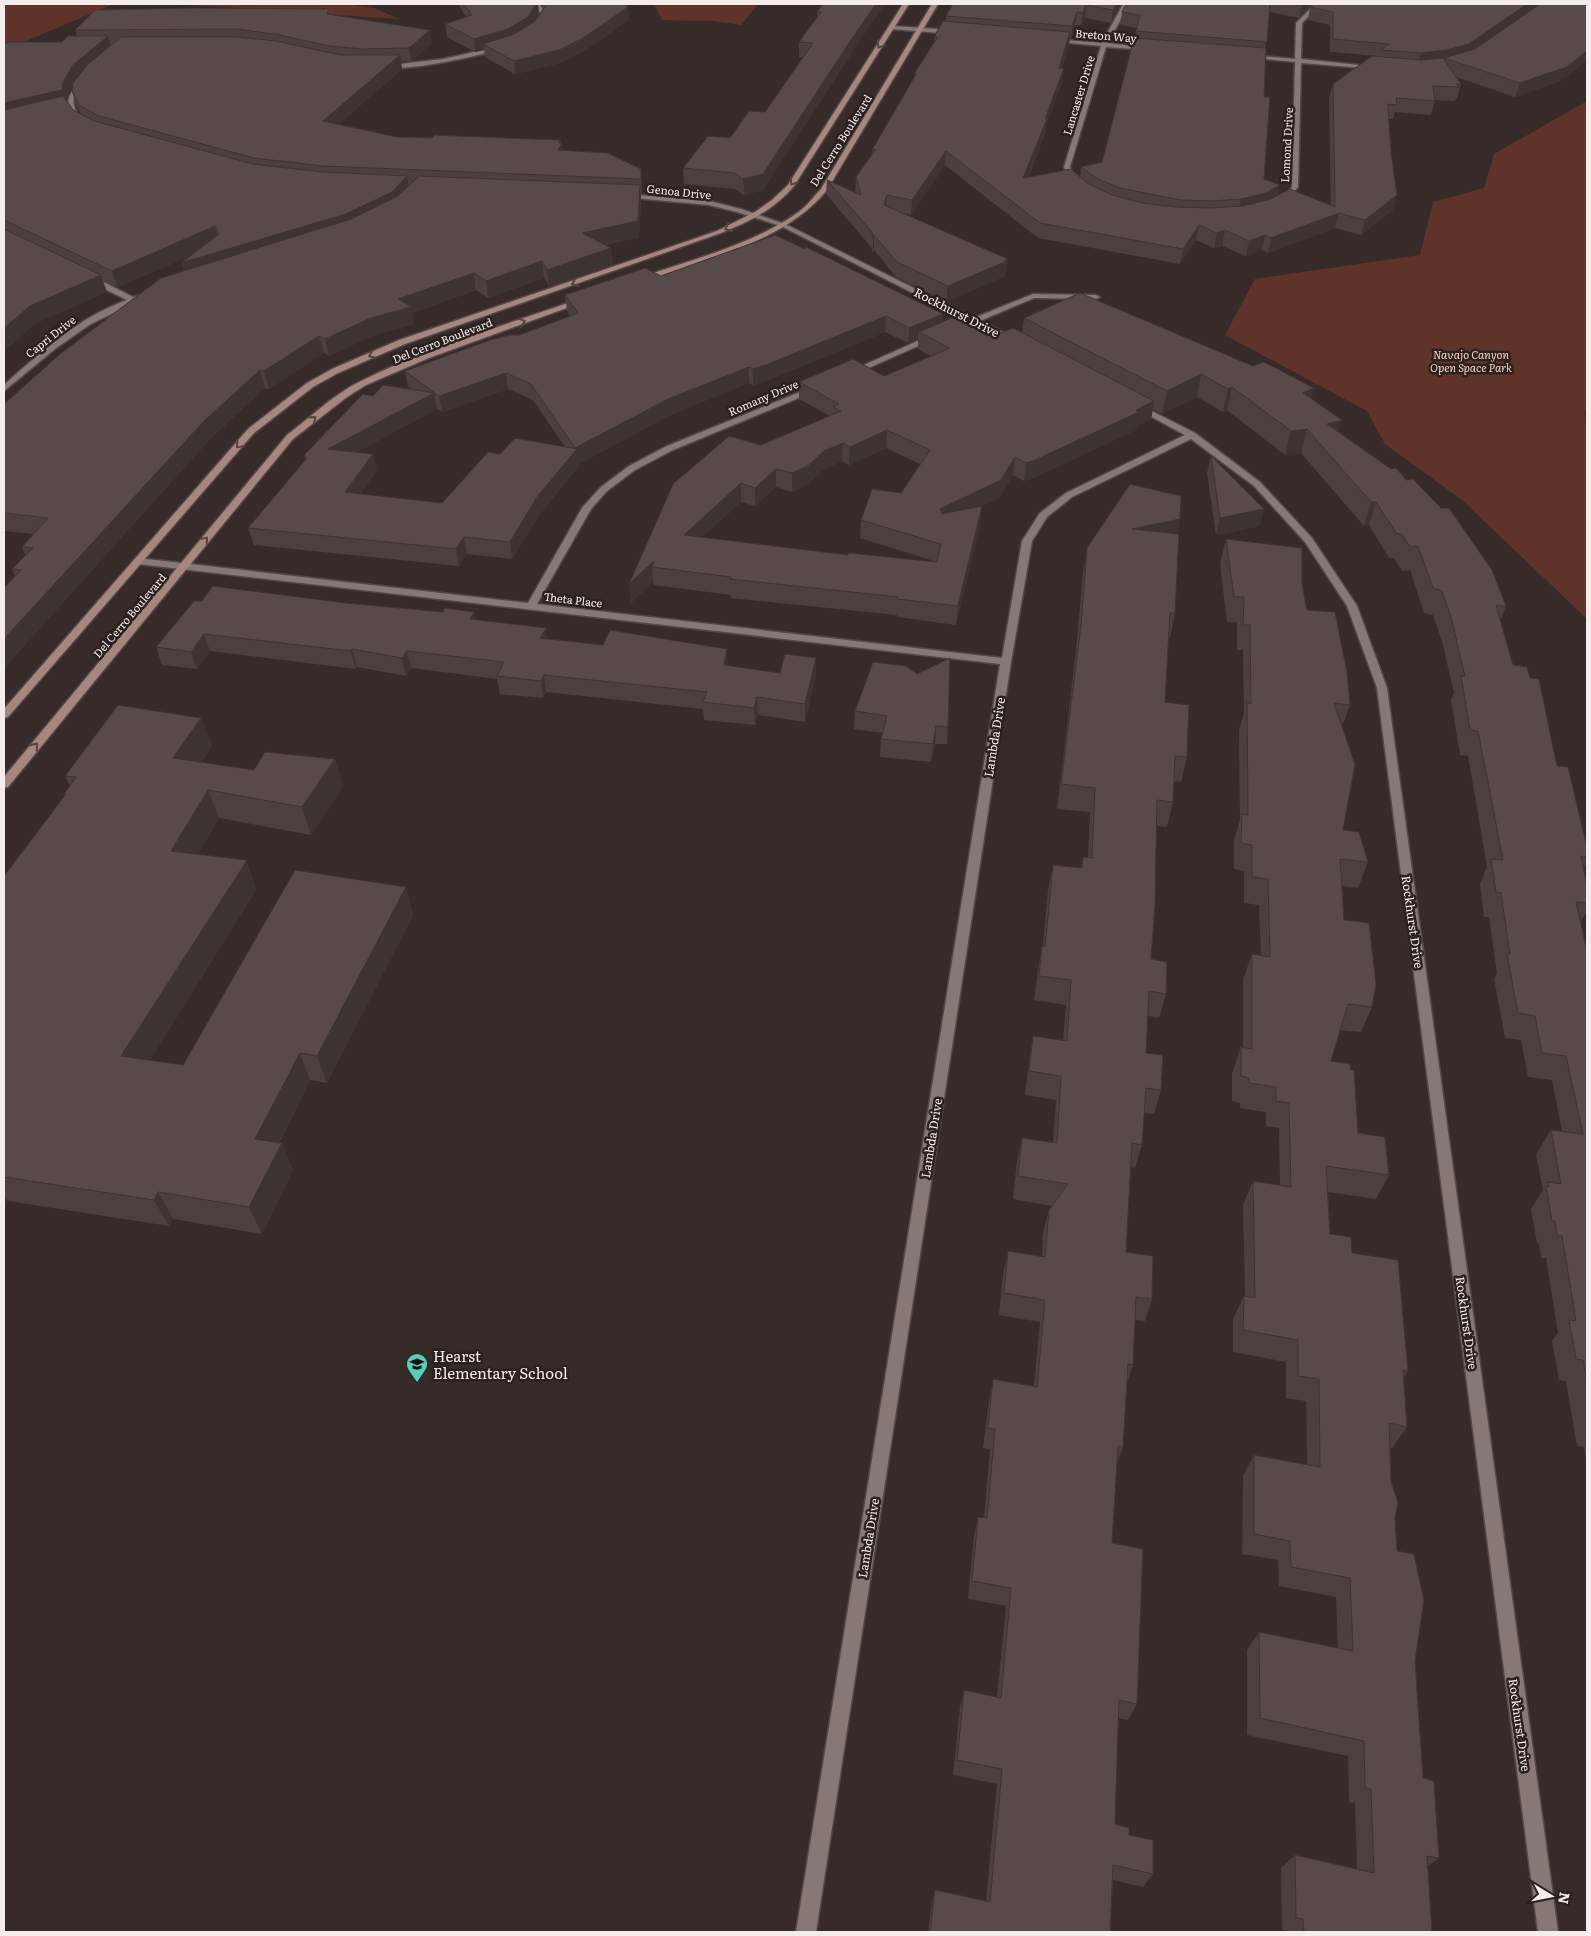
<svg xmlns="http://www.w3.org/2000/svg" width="1591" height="1936" viewBox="0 0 1591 1936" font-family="Literata,serif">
<rect width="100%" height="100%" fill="#362b28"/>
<path fill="#60332a" d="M4,4H114L4,50Z
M177,4H346L374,8L399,19Z
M654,4H758L741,25L713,21L662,20Z
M1587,101V408L1585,411L1587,437V619L1462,500L1385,444L1367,411L1225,335L1255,279L1420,255L1433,202L1484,188L1494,154Z"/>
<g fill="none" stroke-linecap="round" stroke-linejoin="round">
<g stroke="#514746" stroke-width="3">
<path id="street" d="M535,4H539L547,15L538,29L535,27L541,15Z
M1123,4H1129L1108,43L1150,48L1147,50L1106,47L1070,167L1077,183L1072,184L1064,167L1101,46L1049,41L1052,39L1102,43Z
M1315,4H1321L1302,23L1301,59L1379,67L1376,69L1301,63L1298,187L1283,204L1280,202L1292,187L1295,62L1246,57L1249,55L1295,59L1296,23Z
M892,26L953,30L956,32L953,34L890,29Z
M500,46L502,49C482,55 399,74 383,66L443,59Z
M80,81L85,82C71,97 70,102 81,120L78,122C61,111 68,92 80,81Z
M625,194L709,201L741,209L785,224L974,318L1033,294L1096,295L1100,297L1096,299L1034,298L980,321L1017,339V343H1014L974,324H968V321L781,226L737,212L709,205L623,197V195Z
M86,276H92L133,297L144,294L148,296L89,325L55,349L4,391V385C41,352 79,317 127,300L86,280Z
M929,336L936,338L855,374L848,372Z
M815,386H818V390L673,450L635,470L607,491L591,509L537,604L1002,658L1022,541L1040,513L1066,493L1185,435L1135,408L1134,406L1138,404L1195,433L1260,482L1312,538L1357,606L1387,688L1558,1932H1538L1377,688L1347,606L1305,542L1254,486L1191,439L1072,497L1047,517L1032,541L1011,662L816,1932H796L1000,664L138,564L133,561L138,558L528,603L582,508L601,487L629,466L667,446Z"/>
</g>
<g stroke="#514746" stroke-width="3">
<path id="secondary" d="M903,4H909L794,186C775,209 749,222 721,233L405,344L338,373L313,387L254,433L8,717L4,718V709L248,429L307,383L332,369L399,340L717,231L755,212L772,200L788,185Z
M932,4H938L827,190C785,242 705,259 644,282H638V278C691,260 755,244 800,211C808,205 814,196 821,189Z
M579,299L586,301L429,358L366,385L347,397L293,439L8,787L4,788V777L287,435C311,417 334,394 361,381C430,346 507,325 579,299Z"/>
</g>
<use href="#street" fill="#857875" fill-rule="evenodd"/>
<use href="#secondary" fill="#a7867f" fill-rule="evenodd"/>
</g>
<path fill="#4b403e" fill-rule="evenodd" d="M458,4H538L539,15L544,8L541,4H624L629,20L584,51L560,63L515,74L485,57L484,50L475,52L447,37L445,24L466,17Z
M823,4L851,54L763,190L744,195L735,189L684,184L683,168L730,138L765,112L803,57H799V42L817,18V12Z
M953,4H1121L1111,23L1085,18L1081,25H1075L1071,39L1070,38L1069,45L1062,68H1064L1062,82L1046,124L1045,133L1028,178L1080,177L1081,167L1102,162L1137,28L1120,25L1122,12L1126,4H1313L1299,18L1269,12L1265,48L1264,97V179L1278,196L1331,205L1329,98L1333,84L1379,56L1330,52V25L1308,20L1310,7L1314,4L1563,80L1515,97L1456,77L1461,84L1457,98H1456L1455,101L1435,100L1431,115L1395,112L1393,119H1389L1393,210L1361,235L1335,228L1268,253L1262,250L1246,256L1222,246L1214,248L1196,240L1180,264L1038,238L945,165L911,215L903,213L1008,259L1005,276L946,302L896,277L874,250L873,253L871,247L826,194L827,180L855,192L856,177L872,154V150L914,78V74L934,42L935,35L946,22V16Z
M329,9L330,14L432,43L411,61H401L402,69L339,124L397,137L560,140L563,150L641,169L642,184V193H641V201L639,237L605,245L613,265L549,286L544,278L488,298L476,290L412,313L414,324L374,335L329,356L324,353L269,389L265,388L210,439L4,668V588L15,576L12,569L25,555L22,547L33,534L4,531V404L183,271L192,255L118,287L102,280L107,292L36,323L4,351V45L62,42L77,36L75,30ZM72,91L76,105L81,114L73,110L68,102V97Z
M805,249L943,314V322L993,336L1022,333L1024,318L1311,398L1342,420L1338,431L1506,606L1500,621L1513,665L1557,766L1587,847V862L1584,869L1587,886V911L1581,922L1587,951V1466L1584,1447L1577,1446L1566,1381L1559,1380L1552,1341L1558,1333L1546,1258H1541L1539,1244L1537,1243L1531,1209L1543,1190L1536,1154L1551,1130L1562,1131L1552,1080L1528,1077L1521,1040L1505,1038L1494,978L1497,974L1489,917H1484L1480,884L1487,867L1468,756L1460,755L1451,700L1454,693L1442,641L1433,615L1424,613L1410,570L1402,571L1394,558H1389L1369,525L1364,526L1301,453L1285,455L1227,410L1223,412L1197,397L1162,414L1153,409L1151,419L1137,426L1136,430L1033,478L1024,481L1013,475L999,498L982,506L980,524L956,625L897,617V615L731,598V595L654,585L653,582L631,603L629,584L761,445L830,416L799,399V382L884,376L931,356L918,349V339L908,343L885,332L766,381L753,385L749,383L670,415L579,464V466L540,514L512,559L467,554L459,566L254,545L248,528L305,460L304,455L373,396L411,389L408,387L405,371L519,335L570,316L567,311L565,295ZM508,389L533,400L565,447L442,503L360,494L377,470L357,452L437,409L436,408L442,412ZM886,448L920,464L901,493L861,520L860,538L937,562L848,555L702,537L741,502L755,506L776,487L792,492L808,484L824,469L842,461L849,465Z
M1211,456L1260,526L1216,535L1207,473Z
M1180,519L1177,534L1175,613L1170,638H1168L1165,702L1187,757L1181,782L1174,781L1173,802L1167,827L1157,826L1151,959L1166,994L1159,1018L1148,1016L1146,1053L1161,1090L1154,1114L1144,1113L1142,1145L1135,1168L1130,1167L1126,1252L1152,1299L1145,1321L1135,1320L1133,1365L1127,1383L1123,1447L1117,1464L1112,1543L1137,1704L1128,1720L1118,1718L1115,1824L1129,1835L1153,1874L1143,1887L1113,1880L1110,1932H928L932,1902L935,1890L986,1901L997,1784L953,1775L960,1707L964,1690L997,1697L1006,1606L968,1599L974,1536L978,1517L984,1518L990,1450L983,1448L989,1401L993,1379L1034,1386L1040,1322L999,1315L1003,1274L1008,1251L1042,1256L1043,1233L1049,1210L1052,1206L1013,1199L1017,1161L1022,1138L1053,1143L1056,1100L1025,1095L1029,1061L1033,1036L1063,1041L1066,1005L1034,1000L1038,971L1042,946H1043L1048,890L1053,865L1081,868L1083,857H1088L1090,812L1057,809L1076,650L1083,573L1087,548Z
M1226,539L1302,584L1307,610L1350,705L1342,726L1343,830L1368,862L1358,888L1342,886L1344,920L1372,1007L1361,1032L1340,1030L1331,1061L1358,1133L1389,1175L1376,1199L1328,1192L1330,1234L1352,1253L1408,1371L1404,1378L1407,1427L1392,1448H1390L1391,1481L1397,1551L1415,1661L1423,1778L1439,1858L1428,1866L1432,1932H1289V1931L1282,1930L1281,1868L1295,1855L1357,1869L1355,1803L1349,1802L1348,1756L1247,1735V1650L1259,1632L1338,1648L1336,1597L1279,1586L1278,1560L1242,1554L1243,1476L1254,1455L1307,1465L1306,1401L1286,1398V1362L1233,1352V1319L1244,1296H1245L1243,1205L1253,1181L1280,1185L1279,1128L1266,1126V1112L1240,1108V1103L1232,1101V1073L1241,1047L1243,1048V980L1252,954L1261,956L1259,905L1244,903V871L1234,869V840L1240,820L1239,729L1244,714L1243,650H1237V622H1227L1220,564Z
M202,601L346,603L443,612H474L475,620L548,639L780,673L816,675L805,722L758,715L755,725L704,720L703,709L546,692L543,698L500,694L497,679L411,668L406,676L357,667L356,669L210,651L197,669L162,665L156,647Z
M917,674L948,727L947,744H935L931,762L880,757L881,739L883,733L854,729L855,711Z
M201,718L212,746L201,762L254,770L335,759L343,787L311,835L219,818L198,854L246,860L256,890L150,1060L183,1065L406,887L413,915L327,1083L310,1080L279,1143H282L293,1170L262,1234L173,1219L169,1226L8,1201L4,1208V876L65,796L64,794L70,786L65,776Z"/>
<path fill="#3d3432" d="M536,4H538L539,15L529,30L483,44L484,50L475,52L474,39Z
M876,4H885L851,54L763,190L744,195L743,179L851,40Z
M1116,4H1121L1111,23L1113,10Z
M1303,4H1313L1299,18L1301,5Z
M1527,4H1541L1465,57L1444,58L1442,63L1417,66L1421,53Z
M1086,5L1085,18L1081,25L1083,13Z
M628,7L629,20L584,51L560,63L515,74L514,61Z
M1077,12L1075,25L1071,39L1072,26Z
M430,30L432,43L411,61L409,48Z
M1070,32L1069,45L1058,81L1059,68Z
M108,36L112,50L78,80L68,97L67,104L4,119V103L73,65Z
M1587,51V61L1563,80L1515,97L1520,83Z
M400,55L402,69L326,135L323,121Z
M1064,68L1062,82L1046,124L1045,133L1021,193L1023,178Z
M560,140L561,145L562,143L564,157L558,150L559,143Z
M946,151L945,165L911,215L912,200Z
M641,169L642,184V193L641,179Z
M407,176L410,192L349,230L186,279L181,263Z
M640,185L641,201L639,237L584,249L582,233Z
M1280,185L1277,200L1238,214L1241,199Z
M887,195L886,210L884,205Z
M1397,195L1393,210L1361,235L1365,220Z
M1339,213L1335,228L1268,253L1271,238Z
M1199,225L1196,240L1180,264L1183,249Z
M215,226L219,243L118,287L112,271Z
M1225,230L1222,246L1214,248L1217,233Z
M874,235V250L873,253V238Z
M1265,235L1262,250L1246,256L1249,241Z
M611,248L613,265L549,286L547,270Z
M1008,259L1005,276L946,302L948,286Z
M542,261L544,278L488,298L486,281Z
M474,273L476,290L412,313L414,324L374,335L329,356L325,339L398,299Z
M101,275L107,292L36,323L4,351V328L30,306Z
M943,314L942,329L919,332L918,339L908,343L909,328Z
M886,316L885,332L766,381L753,385V369Z
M319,336L324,353L269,389L264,371Z
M749,367V383L670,415L579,464V466L540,514L512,559L510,542L537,497L575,448L668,399Z
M260,370L265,388L210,439L4,668V639L204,421Z
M506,373L508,389L442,412L439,396Z
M1201,374L1197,397L1162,414L1167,391Z
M1232,387L1227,410L1223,412L1228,389Z
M1314,388L1307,411L1303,393Z
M434,393L437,409L332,466L328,449Z
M1154,401L1151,419L1137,426L1136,430L1033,478L1024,481L1026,463Z
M1342,420L1335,443L1327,424Z
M1307,429L1301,453L1285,455L1291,431Z
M887,430L886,448L849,465L850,447Z
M843,443L842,461L824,469L808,484L792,492V473L824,451Z
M373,454L377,470L349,509L345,492Z
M1015,457L1013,475L999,498L982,506L980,524L956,625L958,606L939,528L940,509Z
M776,469V487L755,506V488Z
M741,483V502L685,553L684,535Z
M1371,502H1376L1369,525L1364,526Z
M1264,509L1260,526L1216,535L1220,518Z
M1180,519L1175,543L1132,529Z
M464,537L467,554L459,566L456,549Z
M654,561L652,567L653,582L631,603L629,584Z
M474,612L477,629L470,619Z
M546,628L549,645L540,638Z
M204,634L210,651L197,669L191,652Z
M352,649L357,667L356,669L351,651Z
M727,649L728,667L724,665Z
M407,651L411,668L406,676L402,658Z
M816,658V675L805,722V704Z
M544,675L546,692L543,698L541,681Z
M757,697L758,715L755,725L754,708Z
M201,718L212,746L184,786L173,758Z
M936,726L935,744L931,762L933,744Z
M335,759L343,787L311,835L302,807Z
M208,790L219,818L183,880L171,851Z
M246,860L256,890L136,1083L121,1056Z
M406,887L413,915L327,1083L317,1056Z
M300,1053L310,1080L267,1165L255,1139Z
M282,1143L293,1170L262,1234L249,1207Z
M158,1192L173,1219L169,1226L154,1200Z
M4,1196L8,1201L4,1208Z"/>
<path fill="#574a48" stroke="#3d3432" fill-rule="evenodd" d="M464,4H536L528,17L508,29L474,39L445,24L472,15Z
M547,4H624L628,7L583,38L559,50L514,61L483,44L514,34L535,21Z
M823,4H876L851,40L763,174L743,179L735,173L683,168L708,136L730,138L749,111L765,112L813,43L799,42L821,12H817Z
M953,4H1116L1113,10L1086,5L1083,13L1077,12L1072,26L946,16Z
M1126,4H1270L1267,42L1136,31L1140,15L1122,12Z
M1314,4H1527L1469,44L1447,50L1421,53L1381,50L1389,44L1333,39V12L1310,7Z
M1540,4H1587V51L1567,67L1520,83L1444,58L1475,49Z
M193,8L329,9L327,14L430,30L409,48L363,49L329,46L280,35L237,29L75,30L95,10Z
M943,21L1070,32L1059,68H1064L1045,119H1047L1023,178L1071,169L1087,183L1112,195L1142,203L1176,207L1211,208L1243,206L1271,199L1290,189L1335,207L1333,84L1372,56L1421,60L1443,58L1461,84H1457L1459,87L1433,86L1435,101L1396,98L1397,105L1388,104L1391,152L1397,195L1365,220L1339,213L1271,238L1265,235L1249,241L1225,230L1217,233L1199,225L1183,249L1040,223L946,151L912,200L887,195L884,205L1008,259L1005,260L1007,261L948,286L897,262L874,235L873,238L872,232L827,180L861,195L856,177L876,149L872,150L916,74H914L937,38L935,35Z
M68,36H108L73,65L63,82L62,90L4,103V45L8,42H62Z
M121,37H237L276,41L340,55H400L323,121L397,137L432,138L434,135L560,140L559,143H562L558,150L608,153L641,169V179L323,166L254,158L99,116L79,105L72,91L73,83L87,65Z
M1134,38L1266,48L1264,97H1270L1264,179L1280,185L1266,193L1241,199L1211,201L1180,200L1120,188L1096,178L1081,167L1102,162Z
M63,96L73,110L94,121L253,164L322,172L407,176L392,192L346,214L181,263L219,234L215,226L112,271L4,220V110Z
M419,176L640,185L638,221L582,233L611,248L547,270L542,261L486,281L474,273L398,299L411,307L371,318L325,339L319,336L264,371L260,370L204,421L4,639V588L21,570L12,569L33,548L22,547L48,518L4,513V404L60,354L161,278L351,219L398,196Z
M4,229L101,275L30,306L4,328Z
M775,235L805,249L806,247L943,314L909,328L886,316L766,365L753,369L749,367L668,399L575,448L531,384L506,373L439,396L405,371L490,340L509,335H519L578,313L565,295L645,268L661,276Z
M1080,293L1253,366L1264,362L1314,388L1303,393L1342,420L1327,424L1391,469L1396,468L1406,480L1413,479L1441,508H1449L1492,570L1506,606L1496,605L1513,665L1527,667L1530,678L1539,679L1557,766L1568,767L1587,847V857L1581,856L1587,886V903L1576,902L1587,951V1382L1583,1360L1576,1359L1569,1320L1576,1321L1562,1236L1557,1235L1555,1221H1552L1546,1186L1549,1187L1548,1182L1561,1184L1551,1130L1583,1134L1566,1056L1542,1053L1535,1016L1518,1013L1507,954H1510L1501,893L1496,892L1491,859L1503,860L1478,731L1470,730L1461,676H1465L1451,617L1442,591L1433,588L1418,546L1410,547L1402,534H1397L1376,502H1371L1307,429L1291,431L1232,387L1228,389L1201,374L1167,391L1024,318Z
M954,317L993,336L1013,328L1154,401L1136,410L1139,412L1035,460L1026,463L1015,457L1001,480L940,509L942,514L982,506L958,606L898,599V597L730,579L731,577L652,567L654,561L629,584L673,484L729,436L761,445L841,411L833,407L839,404L799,382L853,359L884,376L950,348L919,332ZM887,430L930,450L901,493L872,489L861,520L941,544L937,562L849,553L848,555L684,535L741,483L755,488L776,469L792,473L808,466L824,451L843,443L850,447Z
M383,385L434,393L328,449L373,454L345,492L442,503L488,452L500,454L515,438L577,449L537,497L510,542L464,537L456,549L248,528L307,458L304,455L363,394L373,396Z
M1211,456L1264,509L1220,518Z
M1130,484L1181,496L1180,519L1132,529L1179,534L1175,613H1170L1165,702L1189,705L1187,757L1175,756L1173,802L1157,800L1155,906L1151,959L1167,962L1166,994L1149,991L1146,1053L1163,1055L1161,1090L1146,1088L1142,1145L1132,1143L1126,1252L1153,1256L1152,1299L1136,1297L1133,1365L1128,1364L1123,1447L1118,1446L1112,1543L1143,1549L1137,1704L1119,1700L1115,1824L1129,1828V1835L1153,1840V1874L1113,1865L1110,1932H930L935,1890L990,1902L1002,1769L957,1760L964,1690L1001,1698L1011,1588L972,1581L978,1517L987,1518L995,1429L988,1428L993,1379L1037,1387L1045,1300L1004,1293L1008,1251L1045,1257L1049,1210L1068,1184L1018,1176L1022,1138L1057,1143L1061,1076L1029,1071L1033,1036L1067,1041L1071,980L1039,976L1042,946L1045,947L1053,865L1082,868L1083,857L1092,858L1095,788L1061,784L1081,625L1087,548Z
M1226,539L1302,548V584L1307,610L1335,612L1347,672L1350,705L1334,703L1355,764L1343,830L1359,832L1368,862L1340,859L1344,920L1369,923L1376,984L1372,1007L1348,1004L1331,1061L1350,1064L1351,1070H1354L1358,1133L1385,1137L1389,1175L1326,1166L1330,1234L1351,1237L1352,1253L1398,1260L1408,1371L1403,1370L1407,1427L1389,1423L1391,1481L1398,1503L1395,1517L1397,1551L1414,1554L1424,1600L1415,1661L1423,1778L1434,1781L1439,1858L1427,1856L1432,1932H1304L1303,1919L1296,1918L1295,1855L1374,1873L1371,1789L1365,1788L1364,1741L1260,1718L1259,1632L1353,1651L1350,1578L1291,1567L1290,1541L1254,1534V1455L1320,1467L1319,1379L1298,1376V1340L1243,1330L1244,1296L1255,1298L1253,1181L1291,1187L1289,1103L1276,1101V1087L1249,1083V1078L1241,1076V1047L1252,1049V954L1270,957L1268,879L1252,877V845L1241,843L1242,814L1248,815L1247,703L1251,704L1250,625H1243L1244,597H1234Z
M213,586L346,603L443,612L445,608L474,612L470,619L546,628L540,638L603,645L610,630L727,649L724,665L780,673L785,654L816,658L805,704L757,697L754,708L703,702L707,692L544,675L541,681L497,676L504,662L407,651L402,658L352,649L351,651L204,634L191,652L156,647L194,601H202Z
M950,658L948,727L936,726L933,744L881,739L887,716L855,711L873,662L906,666L917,674Z
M118,705L201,718L173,758L254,770L265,752L335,759L302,807L208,790L171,851L246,860V862L121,1056L183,1065L295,870L406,887L317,1056L300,1053L255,1139L282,1143L249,1207L158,1192L154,1200L4,1177V876L66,794H64L76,777L65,776Z"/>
<defs><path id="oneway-chevron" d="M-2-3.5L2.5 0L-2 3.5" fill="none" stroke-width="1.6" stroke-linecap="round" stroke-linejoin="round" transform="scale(1.25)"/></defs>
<g stroke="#564440">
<use href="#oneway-chevron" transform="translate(880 45) rotate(123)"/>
<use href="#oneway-chevron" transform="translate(793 182) rotate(125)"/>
<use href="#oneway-chevron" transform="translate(728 228) rotate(155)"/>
<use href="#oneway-chevron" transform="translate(575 283) rotate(161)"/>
<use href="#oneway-chevron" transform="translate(522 322) rotate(-19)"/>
<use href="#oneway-chevron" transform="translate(372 355) rotate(157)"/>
<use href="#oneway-chevron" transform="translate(313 419) rotate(-39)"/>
<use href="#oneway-chevron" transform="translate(239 445) rotate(131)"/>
<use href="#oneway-chevron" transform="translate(205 540) rotate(-50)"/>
<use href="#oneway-chevron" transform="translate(35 746) rotate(-51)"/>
</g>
<defs>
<g id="school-pin" transform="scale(1.125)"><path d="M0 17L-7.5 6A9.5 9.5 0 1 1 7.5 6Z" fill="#5acebd" stroke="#2b211e"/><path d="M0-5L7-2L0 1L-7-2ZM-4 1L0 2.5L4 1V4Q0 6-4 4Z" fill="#111"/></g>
</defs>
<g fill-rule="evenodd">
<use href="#school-pin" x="417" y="1364"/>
</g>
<g text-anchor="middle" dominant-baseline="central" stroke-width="5" stroke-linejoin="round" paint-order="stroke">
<g font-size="11" fill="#f5edec" stroke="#2b211e">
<text transform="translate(1106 35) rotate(5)">Breton Way</text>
<text transform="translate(1078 95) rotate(-73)">Lancaster Drive</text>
<text transform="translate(840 140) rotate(-58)">Del Cerro Boulevard</text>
<text transform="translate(1286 145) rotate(-87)">Lomond Drive</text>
<text transform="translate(679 191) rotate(6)">Genoa Drive</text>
<text transform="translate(50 336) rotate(-38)">Capri Drive</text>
<text transform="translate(442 340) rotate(-21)">Del Cerro Boulevard</text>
<text transform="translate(763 397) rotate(-23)">Romany Drive</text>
<text transform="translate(573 599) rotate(7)">Theta Place</text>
<text transform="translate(129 615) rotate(-50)">Del Cerro Boulevard</text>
</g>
<g font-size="11" font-style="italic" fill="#f5cfc7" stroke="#2b211e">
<text x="1471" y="354">Navajo Canyon<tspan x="1471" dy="13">Open Space Park</tspan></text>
</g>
<g font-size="12" fill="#f5edec" stroke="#2b211e">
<text transform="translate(957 312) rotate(27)">Rockhurst Drive</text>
<text transform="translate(994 737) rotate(-81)">Lambda Drive</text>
<text transform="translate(1413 922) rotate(82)">Rockhurst Drive</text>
<text transform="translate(931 1138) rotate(-81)">Lambda Drive</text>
<text transform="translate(1467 1323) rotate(82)">Rockhurst Drive</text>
<text transform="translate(868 1538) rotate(-81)">Lambda Drive</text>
<text transform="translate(1520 1725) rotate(82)">Rockhurst Drive</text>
</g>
<g font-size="15" fill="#f5edec" stroke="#2b211e" text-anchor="start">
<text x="433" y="1355">Hearst<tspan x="433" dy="17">Elementary School</tspan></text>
</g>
</g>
<rect width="1591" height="1936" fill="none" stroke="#f5edec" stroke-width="10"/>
<g transform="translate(1551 1896) rotate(100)" stroke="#2b211e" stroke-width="4" paint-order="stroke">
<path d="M0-4L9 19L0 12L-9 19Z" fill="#f5edec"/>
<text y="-8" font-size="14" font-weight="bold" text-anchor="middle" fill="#f5edec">N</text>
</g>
</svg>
